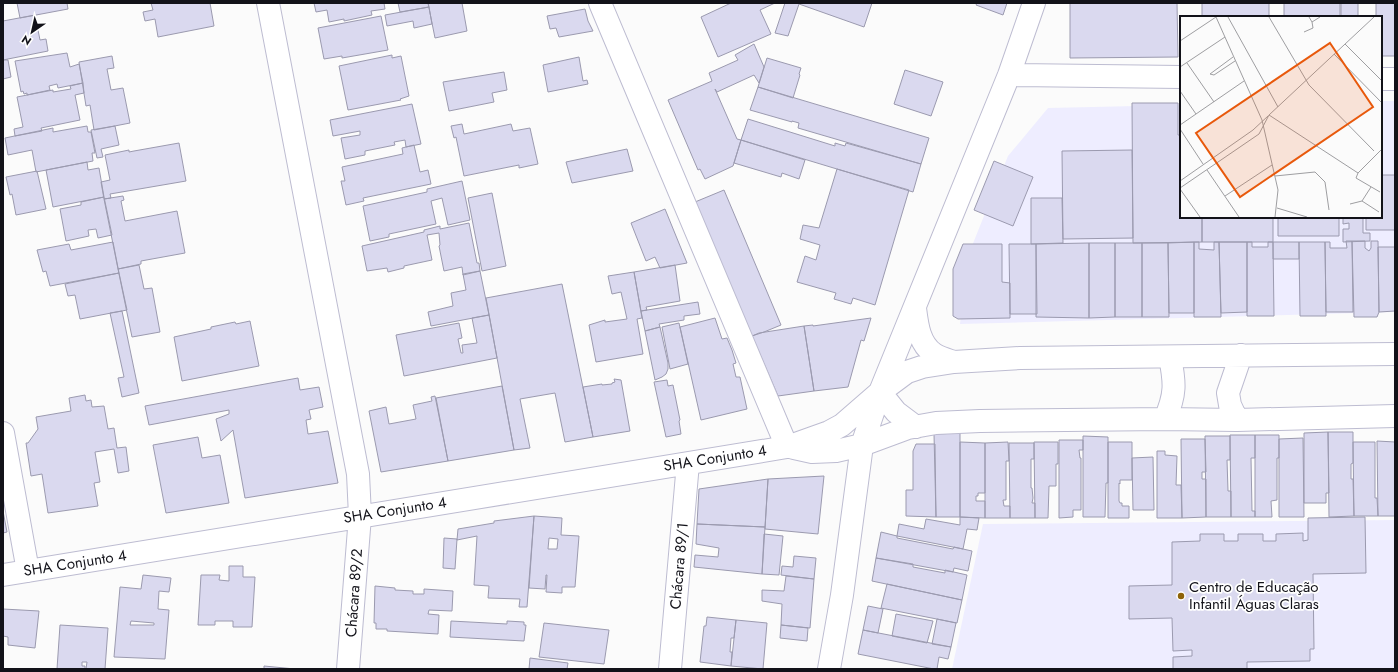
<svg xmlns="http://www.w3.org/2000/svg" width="1398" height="672" viewBox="0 0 1398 672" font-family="Jost,sans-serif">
<rect width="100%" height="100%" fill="#fbfbfb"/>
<path fill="#eeedff" d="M1381,101H1395V312L960,324L970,251L1008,156L1048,108L1181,105V217H1381Z
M1395,520V669H952L983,524Z"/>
<path fill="#dad9ef" stroke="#9b9aaf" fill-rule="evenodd" d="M17,3H67L68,9L20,18Z
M151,3H210L214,26L158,37L155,19L145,21L143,12L153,10Z
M314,3H384L385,9L371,11L372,15L344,21V19L329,22L327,10L316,12Z
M398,3H428L429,7L400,12Z
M428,3H462L467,31L435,38Z
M731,3H775L760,10L771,34L718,57L701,17Z
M785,3H872L864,27L799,4L788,36L775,33Z
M977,3H1007L1003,15L976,5Z
M1070,3H1177L1178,57L1070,58Z
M1202,3H1269V17H1202Z
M1284,3H1340V17H1284Z
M1341,3H1358V17H1341Z
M1376,3H1395V56H1381V17H1376Z
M429,7L432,24L414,28L413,21L387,26L385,15Z
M585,9L588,21L593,31L559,37L556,28L550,29L547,16Z
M35,15L40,40L46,39L48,51L3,60V21Z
M381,16L388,50L342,58V56L324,59L318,28Z
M754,44L764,67L759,83L754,75L717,92L715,89L737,139L741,140L733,166L705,179L700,169L698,170L668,100L712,81L709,73L738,60L735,55Z
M67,53L70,67L79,64L83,83L58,88L57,84L49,86L50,90L27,95V93L24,94L23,91L21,92L15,61Z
M392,55V58L401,56L409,96L400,99L401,100L348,110L339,66Z
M112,56L114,68L107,69L111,90L123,88L130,123L94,130L90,105L86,106L79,62Z
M579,57L583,81L587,80L588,84L548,92L543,65Z
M767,58L801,68L799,74L800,75L793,98L758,87Z
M3,60H8L11,77L3,79Z
M905,70L943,82L931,116L894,104Z
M504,72L507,90L492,93L494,102L449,111L443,82Z
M83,83L84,93L75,95L80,120L41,128L42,131L15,136L14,129L23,127L17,97L53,90V92L71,89L70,86Z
M758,87L929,138L921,164L798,128L799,123L792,121V122L750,110Z
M1132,103H1178V135H1181V217H1202V242L1133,243Z
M412,104L421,144L406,147L405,140L394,142L395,145L365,151V155L345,159L341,138L360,135V131L333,136L330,120Z
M748,119L835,146V143L845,146L846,143L921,164L913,192L741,140Z
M462,124L464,134L511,124L513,131L530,128L538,164L519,168V165L464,176L456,137L454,138L451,126Z
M87,126L88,132H91L95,153H92L93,161L36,172L32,150L8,155L5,138L53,128V132Z
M115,126L119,145L101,149L103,157L97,158L91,130Z
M741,140L805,160L799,179L782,173L781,177L734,163Z
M179,143L186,181L110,194L111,198L104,199L101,182L110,180L105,155L129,150V152L134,151Z
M414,145L420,172L428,170L431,184L363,198L364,201L346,205L341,181H345L342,167L403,154L402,148Z
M627,149L633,171L572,183L566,162Z
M1132,150L1133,238L1063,239L1062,151Z
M994,161L1033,177L1013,226L974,210Z
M87,162L88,170L99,168L104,197L53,207L46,170Z
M837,169L909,190L875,305L853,298L851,304L834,299L836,293L797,282L805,256L816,260L820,245L800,239L803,225L819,228Z
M37,171L46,209L16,215L12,194L10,195L6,177Z
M1381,175H1395V230H1366V217H1381Z
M462,181L470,220L448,225L442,198L431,201L436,224L389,234V237L370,241L363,206L427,192V189Z
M724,190L781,325L764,332L752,336L695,202Z
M492,193L506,266L482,271L468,198Z
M123,196L124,200L121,201L125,221L177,211L185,253L141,261V264L118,269L104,199Z
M104,197L112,235L98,238L96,229L88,230L89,236L66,241L60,209L81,205V202Z
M1031,198H1062L1063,243L1031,244Z
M665,209L687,263L660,268L655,257L646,261L631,223Z
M1202,217H1273V242H1202Z
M1278,217H1339V236H1278Z
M1343,217H1363V233H1370V241L1343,242V229H1349V223L1343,224Z
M469,223L477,263H479L480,271L463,275L462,267L444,271L439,246L440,245L439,233L427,235L432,260L404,266V268L388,272L387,268L367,271L362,246L424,232V230L440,226V229Z
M1346,241H1352L1353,312H1326L1325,242H1330V248H1347Z
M1352,241H1365V248L1369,251L1371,248V241H1378L1379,312L1377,317H1354Z
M113,242L119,273L50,286L46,271L43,272L37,250L69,244L71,250Z
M1194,242V313H1169L1168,243Z
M1194,242H1199V249L1214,250V242H1219L1221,317H1194Z
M1219,242H1247V312L1221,313Z
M1247,242H1252V247H1268V242H1273L1274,316H1247Z
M1273,242H1299V259H1273Z
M1299,242H1325L1326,316H1300Z
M1089,243V318L1036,317V244Z
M1089,243H1115V317L1089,318Z
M1115,243H1142V317H1115Z
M1142,243H1168L1169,317H1142Z
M963,244H1002V282L1010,283V318L958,319L953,316V269Z
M1009,244H1036L1037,314H1010Z
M1378,247H1395V311L1379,312Z
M139,265L144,289L152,288L160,332L132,337L118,269Z
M675,265L680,301L646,307L647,310L641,311L634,272Z
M480,271L489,315L431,326L428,312L453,306L451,293L466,290L463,274Z
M634,272L642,318L637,319L643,354L596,362L589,325L605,320V322L627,319L621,292L612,294L608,276Z
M119,273L127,310L80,319L75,295L68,296L65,284Z
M562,284L593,437L565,442L555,393L520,399L530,448L514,450L486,298Z
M698,302L700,314L684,316V320L659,324L660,327L645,331L641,311Z
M122,311L139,393L122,397L118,378L124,377L110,313Z
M489,315L497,358L404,376L396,335L459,323L462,338L458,339L461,353H463L462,345L477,343L472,318Z
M715,318L722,339L727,338L732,350L736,363L733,364L736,377H740L747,409L701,420L680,327Z
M871,318L864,341L861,340L848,387L814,391L804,326L813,325V326Z
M250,321L259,366L182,381L174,337L211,329V327L235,322L236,324Z
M679,323L688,364L670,369L662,327Z
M804,326L814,391L778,396L752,336L759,333Z
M660,327L668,363V369L666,374L662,377L655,380L645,331Z
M298,378L300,390L319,387L323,407L309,410L311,419L306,420L308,434L328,431L338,483L245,498L233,430L221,441L216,419L229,414V410L149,425L145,406Z
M614,379L621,380L630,431L593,437L583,387L602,384V385L612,384V383L615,382Z
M667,380L668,386L673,385L680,420L679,421L681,434L666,437L654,382Z
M502,386L514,450L448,461L436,398Z
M85,395L86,401L91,400L92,407L104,406L108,429L114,428L117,448L126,447L129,471L118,473L114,449L95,452L100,482L94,483L98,506L48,513L42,474L31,476L26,443H28L38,429L36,417L71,411L69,398Z
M435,396L448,461L381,472L369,411L386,407L389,424L416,419L413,405L432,401L431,397Z
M1328,432L1329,493H1326V503H1304V433Z
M1328,432H1353V463L1351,464V479H1353L1354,516L1329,517Z
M960,433V517H936L934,434Z
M1230,435H1255V458H1251L1252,511H1255V517H1231Z
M1255,435H1279V458H1277V500L1271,501L1272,517H1255Z
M1083,436L1108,437V483H1106L1105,517H1083Z
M1205,436H1230V460H1227L1228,491H1231V517H1206Z
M198,437L202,458L220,455L229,503L166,513L153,445Z
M1303,438L1304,517H1279V439Z
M1181,439H1205L1206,472H1202V479H1206V517L1182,518Z
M1059,440H1083V450H1079L1080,458H1081V510H1073V517L1059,518Z
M1377,441L1395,442V516H1378Z
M960,442L985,443V493H978V496H976V501H985V518L960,517Z
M1008,442L1009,461H1006V500H1003L1004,506H1010V518H985V443Z
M1034,442H1058V464H1056V486H1049L1048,518H1035Z
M1108,442H1132V480H1120V484L1119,483V501L1120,503H1122V506H1129V518H1108Z
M1353,442H1375V498H1377L1378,516H1354Z
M1009,443H1034V459H1031V488H1032L1033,498L1032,503H1035V518H1010Z
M916,444H935L936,517L906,516V490H913V451Z
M1157,451H1165V455L1177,456L1176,485H1181L1182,518H1157Z
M1153,457L1154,510H1133L1132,458Z
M824,476L818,534L765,529L768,479Z
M768,479L765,527L697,524L699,489Z
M3,511L7,532L3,533Z
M534,516L562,518L561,535L579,536L575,587H562V593L546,592L547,575H546L545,589L529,588ZM549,538L558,539L557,549H548Z
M534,516L527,607H519L520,599L488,598L489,586L474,585L477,536L457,540L458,529L494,523V521Z
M960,517L979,518L977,530L967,529L963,549L897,536L899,524L924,529L926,519L960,525Z
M1365,517L1366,573L1313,574L1314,649H1310V661L1247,662V669H1173V657L1192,656V650L1173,651L1172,618L1129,619V586L1172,585V542L1200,541V534H1224V541H1238V534H1263V541H1276V534L1303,533V541L1308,540V518Z
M697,524L765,527L762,574L694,567L695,555L718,557L719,548L696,544Z
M881,532L897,536V538L953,549L954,547L972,551L968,571L954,568L953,572L876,558Z
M764,534L783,536L779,575L762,574Z
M444,538L457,539L455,569L443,568Z
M794,556L816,558L814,579L781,575L782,566L793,567Z
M876,558L913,564V567L945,573V570L967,575L962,600L872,581Z
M229,566H243V577H255L252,627H233V621H215V625H198L201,575H220L219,580L229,581Z
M143,575L171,578L169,592L159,591L158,609L169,610L165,659L114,657L120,587L141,589ZM131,621L154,623V625H130Z
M786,576L814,579L810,628L781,625L782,604L762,601V590L784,591Z
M887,584L962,600L957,623L881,608Z
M375,586L395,588V590L413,591V594H424V589L453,591L452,611L429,610L428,614L439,615L438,634L387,631V629H376V623H374Z
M868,606L883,609L878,633L863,630Z
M3,609L39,611L35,648L8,645V637L3,636Z
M896,614L933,621L927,643L892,636Z
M707,617L736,620L734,638H731L730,652H732L731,666L700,662L704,626H706Z
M937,619L956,623L951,647L932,644Z
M736,620L767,623L763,669L731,666Z
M451,621L507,624V621L524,622V625H526L524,641L450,637Z
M544,623L609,630L604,664L539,657Z
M60,625L108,628L105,669H86L87,662H82V666H85V669H57Z
M781,625L808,628L807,641L780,638Z
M863,630L951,647L948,659L939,657L937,669H934L858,654Z
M530,658L568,663L567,669H529Z
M264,666L295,669H264Z"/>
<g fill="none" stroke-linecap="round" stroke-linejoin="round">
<g stroke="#bdbcd1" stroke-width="24">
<path id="minor" d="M268,3L358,474L360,516L348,669
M600,3L787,447
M1009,75L1181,77
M1381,79H1395
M915,308C917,324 919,344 934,354C940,358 948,360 954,362
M880,392L896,412L916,427
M1165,419C1176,394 1175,383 1170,357
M1237,420L1230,405L1228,393L1241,355
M3,433L28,571
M794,448L812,452L836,451L862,445L908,428L936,423L980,421L1165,419L1237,420L1395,416
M3,575L787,447L829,432L842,425L880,392L907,372L922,367L954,362L1020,358L1395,354
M670,669L688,463
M829,669L842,595L862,445L880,392L1009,75L1034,3"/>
</g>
<use href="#minor" stroke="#fff" stroke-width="22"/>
</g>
<circle fill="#8e6308" stroke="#fff" stroke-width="1.5" cx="1181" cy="596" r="4"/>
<g text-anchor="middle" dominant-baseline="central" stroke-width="3.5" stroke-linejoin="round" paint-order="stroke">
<g font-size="15" fill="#121219" stroke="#fff">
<text transform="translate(715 458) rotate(-9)">SHA Conjunto 4</text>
<text transform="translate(395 510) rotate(-9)">SHA Conjunto 4</text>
<text transform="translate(75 563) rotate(-9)">SHA Conjunto 4</text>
<text transform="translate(679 566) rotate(-85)">Chácara 89/1</text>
<text transform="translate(354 593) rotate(-86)">Chácara 89/2</text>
</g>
<g font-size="15" fill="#121219" stroke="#fff" text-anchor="start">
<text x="1189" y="587">Centro de Educação<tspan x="1189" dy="17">Infantil Águas Claras</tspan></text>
</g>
</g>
<g transform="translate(1180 16)">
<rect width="202" height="202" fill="#fbfbfb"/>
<path fill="none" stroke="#9e9ea1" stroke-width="1" d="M36,1L82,104L98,174L95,201M48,1L98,91M89,1L129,69L194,135M129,1L132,6L140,1M124,16L133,12L132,6M0,25L36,1M165,28L202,65M154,38L202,87M53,41L30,58L34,59L55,45M7,47L34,86M0,51L45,21M0,75L16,98M89,99L178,157L202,133M0,109L64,65M0,113L23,148M27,154L59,201M178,157L176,162L200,176M95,160L135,156L145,166L149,194M0,165L73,114L88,100M191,171L182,185L199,196M0,172L79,118L89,99L194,1M0,173L20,201M45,180L92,149M170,188L182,185M97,192L127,201"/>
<path fill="#e8590c" fill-opacity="0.15" stroke="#e8590c" stroke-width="2" d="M150,27L193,91L60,181L16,117Z"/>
<rect width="202" height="202" fill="none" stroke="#121219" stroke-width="2"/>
</g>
<rect width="1398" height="672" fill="none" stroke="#121219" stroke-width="8"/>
<g transform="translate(32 32) rotate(214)" stroke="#ffffff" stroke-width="3" paint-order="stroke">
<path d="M0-3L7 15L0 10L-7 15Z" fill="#121219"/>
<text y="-6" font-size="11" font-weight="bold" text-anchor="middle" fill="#121219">N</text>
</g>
</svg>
